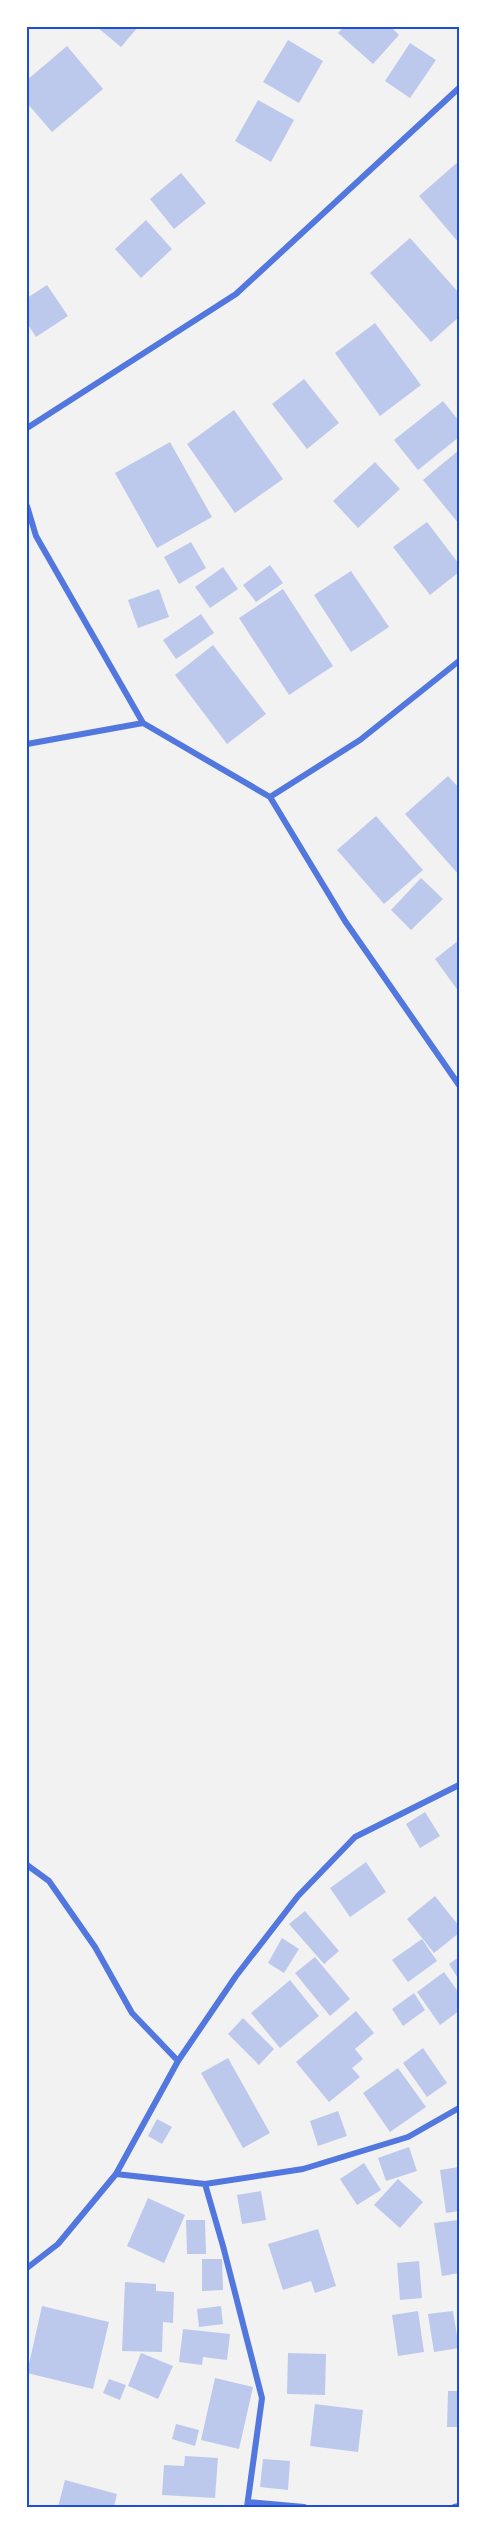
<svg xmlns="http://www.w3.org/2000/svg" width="486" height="2534" viewBox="0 0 486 2534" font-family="Barlow,sans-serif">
<rect width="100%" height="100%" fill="#f2f2f2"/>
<path fill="#bdc9ec" d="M97,27H138L121,47Z
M343,27H391L399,35L373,64L338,33Z
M288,40L323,61L299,103L263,82Z
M410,43L436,60L410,98L385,81Z
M67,46L103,89L52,132L27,103V80Z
M258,100L294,120L271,162L235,141Z
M459,161V243L419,196Z
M181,173L206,203L174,229L150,199Z
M146,220L172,249L141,278L115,249Z
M410,238L459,293V317L431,342L370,273Z
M47,285L68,316L36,337L27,323V298Z
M375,323L421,385L380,416L335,353Z
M304,379L339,423L307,449L272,404Z
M443,401L459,421V437L418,470L394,440Z
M234,410L283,479L235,513L187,444Z
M170,442L212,517L157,548L115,473Z
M459,450V524L423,480Z
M375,462L400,489L358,528L333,501Z
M427,522L459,564V572L430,595L393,547Z
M191,542L206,568L179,584L164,557Z
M270,565L283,583L256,602L243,585Z
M223,567L238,589L210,608L195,587Z
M351,571L389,627L351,652L314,595Z
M159,589L169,617L138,628L128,600Z
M283,589L333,666L289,695L239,618Z
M201,614L214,633L176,659L163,640Z
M213,645L266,714L227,744L175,675Z
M448,776L459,788V875L405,814Z
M376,816L423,870L384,904L337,850Z
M421,878L443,899L411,930L391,910Z
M459,940V992L435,959Z
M425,1812L440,1836L420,1848L406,1824Z
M366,1862L386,1892L350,1917L330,1888Z
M435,1896L459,1926V1933L434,1953L407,1919Z
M305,1911L339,1951L324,1964L289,1924Z
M282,1938L299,1949L284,1973L268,1963Z
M422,1939L437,1961L408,1982L392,1960Z
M315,1957L350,1999L330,2016L295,1973Z
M459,1957V1980L449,1964Z
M444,1972L459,1993V2011L440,2025L417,1992Z
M290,1980L319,2016L280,2048L251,2013Z
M414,1993L425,2010L403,2026L392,2009Z
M356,2011L374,2033L355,2049L363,2059L352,2068L360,2077L329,2102L296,2062Z
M243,2018L274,2049L259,2065L228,2034Z
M423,2048L447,2083L427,2097L403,2063Z
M228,2058L270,2133L243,2148L201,2073Z
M398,2068L426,2107L390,2132L363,2093Z
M338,2111L347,2136L318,2146L310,2121Z
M157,2119L172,2127L162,2144L148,2136Z
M409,2147L417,2171L386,2181L378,2158Z
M364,2163L381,2190L357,2205L340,2179Z
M459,2167V2211L446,2213L440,2170Z
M398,2179L423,2202L400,2228L374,2205Z
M261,2191L266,2220L242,2224L237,2195Z
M148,2198L185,2215L164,2263L127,2246Z
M186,2220H205L206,2254H187Z
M459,2220V2273L442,2276L434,2223Z
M318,2229L336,2286L315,2293L311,2281L283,2290L268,2244Z
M202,2259H222L223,2290L202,2291Z
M419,2261L422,2298L400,2300L397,2263Z
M125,2282L156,2284V2291L174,2292L173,2323L163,2322L162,2352L122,2351Z
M42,2306L109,2322L93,2389L27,2373Z
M221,2306L223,2324L199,2327L197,2309Z
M418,2311L424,2352L398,2356L392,2315Z
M453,2311L459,2348L434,2352L428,2314Z
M183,2329L230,2334L227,2360L203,2357L202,2365L179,2362Z
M141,2353L173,2366L158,2399L128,2386Z
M288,2353L326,2354L325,2395L287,2394Z
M215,2378L253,2387L239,2449L201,2440Z
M109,2379L126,2385L120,2400L103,2393Z
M448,2391H459V2427H447Z
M315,2404L363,2410L358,2452L310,2446Z
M176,2424L199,2430L195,2446L172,2439Z
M185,2456L218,2458L215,2498L162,2495L164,2465L184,2466Z
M263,2459L290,2461L288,2490L260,2487Z
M65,2480L117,2494L114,2507H58Z"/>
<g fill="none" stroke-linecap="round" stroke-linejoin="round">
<path stroke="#5277de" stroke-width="6" d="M27,428L236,294L459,88
M27,506L36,536L143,723
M27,744L143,723L270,797L345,921L459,1085
M270,797L360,740L459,661
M27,1865L49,1881L95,1947L132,2013L178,2061
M116,2174L205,2184L303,2169L408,2137L459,2108
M205,2184L223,2246L262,2398L247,2507
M27,2268L58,2244L116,2174L178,2061L236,1976L298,1896L355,1837L459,1785
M248,2502L304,2507
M454,2507L459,2506"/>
</g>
<rect width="486" height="2534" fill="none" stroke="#ffffff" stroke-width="57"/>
<rect x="28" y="28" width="430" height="2478" fill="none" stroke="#1d4ed8" stroke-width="2"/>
</svg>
